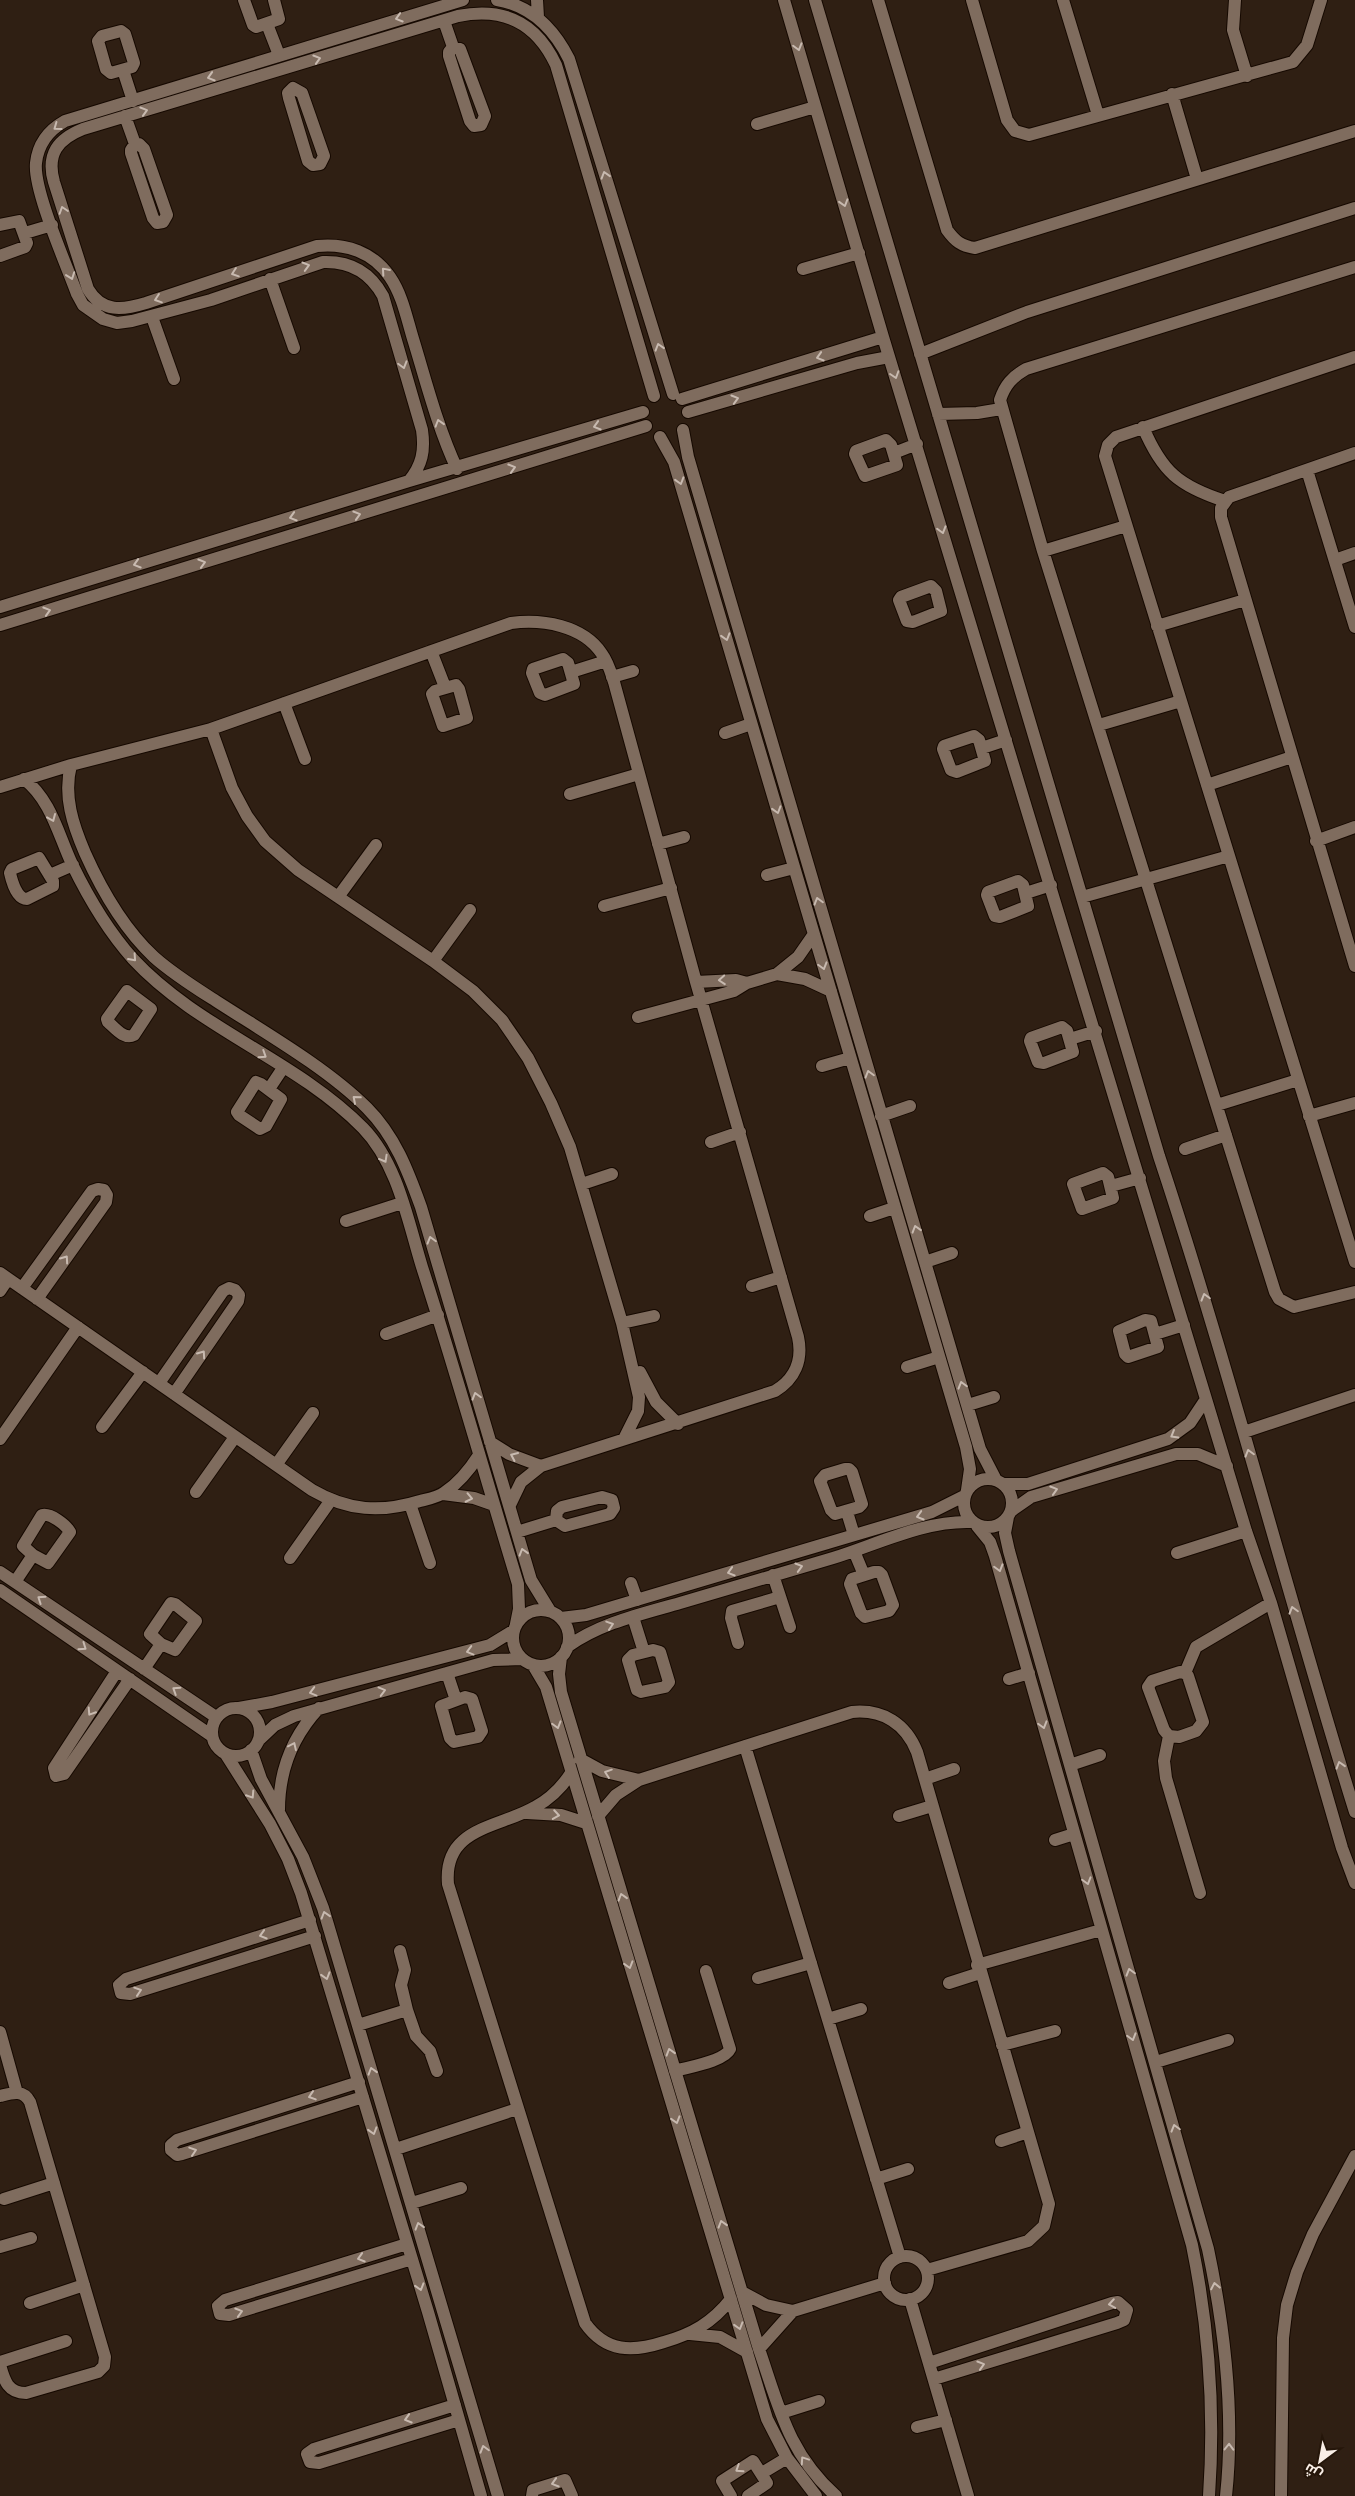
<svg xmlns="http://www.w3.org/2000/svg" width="1355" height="2496" viewBox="0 0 1355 2496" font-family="'Fira Sans',Cairo,sans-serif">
<rect width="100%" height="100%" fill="#2f1f13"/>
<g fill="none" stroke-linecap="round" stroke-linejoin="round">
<g stroke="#160901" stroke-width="14">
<path id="minor" d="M244,0L253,25L256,27L279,19L274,0
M497,0C532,6 554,29 569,59L673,394
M537,0L538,17
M784,0L883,337L1206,1399L1246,1531L1271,1603L1342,1848L1355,1883
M815,0L1159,1156C1231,1373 1287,1594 1355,1812
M878,0L947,230C955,241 961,246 975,248L1355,131
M972,0L1007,120L1015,131L1029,135L1293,62L1307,45L1321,0
M1063,0L1098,115
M1235,0L1233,30L1247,76
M444,21L453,47
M267,24L279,55
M121,31L125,34L134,63L132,67L111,73L106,69L98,41L102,36Z
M453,47L460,49L485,116L481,125L474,126L470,121L449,56V52Z
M123,70L133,101
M293,88L302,93L324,156L320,164L313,165L308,161L289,98L288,93Z
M1172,94L1197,179
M125,116L135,144
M757,124L815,107
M135,144H139L144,149L167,215L163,222L157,223L153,218L131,153V150Z
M0,225L19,221L27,243L25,247L0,256
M25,233L52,225
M1355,267L1026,369C1012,377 1005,385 1000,400L1043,551L1275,1292L1279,1299L1294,1307L1355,1292
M803,269L859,253
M270,279L294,348
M152,317L174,379
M920,354L1027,312L1355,208
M1355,357L1116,437L1108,445L1105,456L1355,1262
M682,399L883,337
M688,412L857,363L889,357
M938,414L977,413L1001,409
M1143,427C1162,472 1179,486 1225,501
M683,430L688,457L980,1449L996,1480
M660,437L674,462L966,1447L970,1469L967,1490
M886,440L891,445L897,465L865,476L855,454L856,451Z
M894,453L917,444
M1355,453L1229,497L1221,508V517L1355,966
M457,469C438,428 427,385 414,342C407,320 403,296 390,277C373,252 346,243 317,246L146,303C123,310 102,313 88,289L54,182C46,154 58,139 83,129L458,16C503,7 536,22 556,65L654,396
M1307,470L1355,627
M409,481C422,465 425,451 422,430L383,296C370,272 350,261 323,262L211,300L132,321L117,323L103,319L83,305L77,294C67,266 33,190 36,163C38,144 49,130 65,121L463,0
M1043,551L1126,526
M1335,560L1355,553
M931,586L936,591L941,611L913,622L907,621L899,600L901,597Z
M0,607L409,481L643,412
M0,625L646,426
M1157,626L1245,600
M431,651L445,687
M563,659L568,663L574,684L545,695L540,693L532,673L533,669Z
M571,672L606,661
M612,677L633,671
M456,685L459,689L467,718L443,726L432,694L435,691Z
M284,703L305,759
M1099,725L1181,701
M211,729L232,788L247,816L265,841L298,870L433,961L473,991L502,1020L528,1058L551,1103L570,1147L622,1323L639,1397L638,1411L624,1439
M725,733L751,724
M974,736L979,740L985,761L957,772L951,770L943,749L944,746Z
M982,748L1006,740
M71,765C63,796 73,825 85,853C102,891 124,929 154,957C173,974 194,987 216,1001C264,1032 327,1068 367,1108C395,1136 408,1171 421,1207L531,1580L550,1611
M24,779C51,800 58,834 72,864C88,897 108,931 133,959C198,1029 296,1060 363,1128C398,1164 408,1222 422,1267C456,1372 486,1479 518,1584L519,1609L516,1624
M1207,785L1292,757
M0,787L71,765L211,729L511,623C542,619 583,625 602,654C608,662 611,673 614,682L696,982L798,1337C803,1360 795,1379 775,1391L541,1466L521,1482L510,1505
M570,794L639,774
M1316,841L1355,827
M658,844L684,837
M39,858L53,881V886L27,899C17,899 12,882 10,873L12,869Z
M50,875L73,865
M767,875L794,868
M1018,881L1023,885L1028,906L1000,917L995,916L987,895L988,892Z
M1026,893L1051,885
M338,897L376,845
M1082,897L1229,856
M604,906L671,888
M433,961L470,910
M777,974L805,979L831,991
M696,982L736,980L747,983
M127,991L151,1009L134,1035C124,1040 115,1028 108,1022L107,1019Z
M638,1017L734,991L747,983L777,974L798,957L814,934
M1062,1027L1067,1031L1073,1052L1044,1063L1038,1062L1030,1041L1031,1038Z
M1070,1039L1096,1031
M822,1066L850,1058
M256,1082L261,1084L281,1099L266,1126L260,1129L239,1115L237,1112Z
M269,1089L283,1068
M1217,1105L1298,1080
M881,1116L910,1106
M1309,1116L1355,1103
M711,1142L740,1132
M1185,1149L1226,1135
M1103,1173L1108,1177L1113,1198L1082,1209L1073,1184Z
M582,1184L612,1174
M1111,1186L1140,1178
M870,1216L894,1208
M346,1221L402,1203
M925,1262L952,1253
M0,1273L312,1490C348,1511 381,1513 420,1501C428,1499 439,1497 445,1492C459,1483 470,1469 479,1455
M752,1286L781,1277
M22,1288L92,1191L98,1189L104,1190L107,1195L106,1202L37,1299
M0,1291L8,1279
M1145,1320L1151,1321L1158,1347L1128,1357L1125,1354L1119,1331Z
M622,1323L654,1316
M386,1334L438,1315
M1155,1334L1184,1325
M907,1367L939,1357
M640,1372L656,1402L678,1424
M159,1383L223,1291L229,1288L235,1290L239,1295L238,1301L174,1394
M968,1405L994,1397
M102,1427L143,1372
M1244,1432L1355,1395
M0,1439L78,1327
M490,1442L509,1454L541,1466
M276,1465L313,1413
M845,1469H849L852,1472L862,1504L859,1507L835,1514L831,1510L820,1481L825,1475Z
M964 1503a24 24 0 1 1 48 0a24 24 0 1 1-48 0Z
M1003,1484H1028L1168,1439L1190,1423L1206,1399
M196,1492L235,1437
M443,1494L474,1498L494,1505
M602,1497L612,1500L614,1508L610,1514L565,1526L556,1520L557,1511L562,1507Z
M410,1504L430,1563
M1011,1511L1031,1497L1176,1454H1198L1227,1466
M847,1512L854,1535
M42,1515C51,1513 66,1525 70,1532L48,1563L33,1555L23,1546Z
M1008,1517L1005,1533L1009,1551L1208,2249C1225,2330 1235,2413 1226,2496
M977,1526L990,1542L995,1556L1192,2245C1209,2328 1215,2411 1209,2496
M517,1532L556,1520
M854,1551L864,1575
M1177,1553L1246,1531
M290,1558L331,1500
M0,1572L216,1717
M874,1572H879L882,1575L893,1605L889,1611L865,1617L861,1613L850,1584L852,1579Z
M773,1575L790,1627
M15,1582L33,1555
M631,1583L637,1600
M0,1590L212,1736
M171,1603L175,1604L196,1621L175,1650L161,1644L150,1634Z
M513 1638a28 28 0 1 1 56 0a28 28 0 1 1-56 0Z
M633,1617L644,1652
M561,1618L586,1615L932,1512L964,1496
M738,1643L731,1618L732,1611L780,1597
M567,1647C600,1623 642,1614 680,1603C731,1588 782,1573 833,1558C878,1544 925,1520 972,1522
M653,1650L660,1652L669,1682L665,1687L641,1692L637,1690L628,1660L633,1655Z
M561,1657L559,1674L561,1692L759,2349C779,2407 788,2453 836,2496
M533,1665L546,1687L767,2419L787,2458L816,2496
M144,1669L161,1644
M117,1671L54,1768L56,1776L64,1774L130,1679
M1180,1672L1185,1673L1188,1676L1203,1722L1196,1731L1179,1737L1169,1736L1164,1730L1148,1687L1152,1681Z
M447,1673L456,1700
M1185,1673L1196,1647L1271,1603
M1009,1679L1029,1673
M465,1697L472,1699L482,1731L478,1737L454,1742L450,1738L441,1706Z
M212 1732a24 24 0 1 1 48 0a24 24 0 1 1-48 0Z
M239,1708L272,1702L490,1645L513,1631
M1169,1736L1164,1761L1166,1778L1200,1893
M258,1741L275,1725L294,1716L493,1660L522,1659
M745,1746L900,2257
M251,1750L261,1779L303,1857L323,1908L498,2496
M225,1753L270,1824L288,1859L301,1893L428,2312L481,2496
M580,1759L602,1771L639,1780
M1070,1765L1100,1755
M571,1773C562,1787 550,1799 535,1807C499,1828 443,1827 448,1884L585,2323C606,2353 633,2352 664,2342C692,2334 712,2323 731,2299
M925,1779L954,1769
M279,1810C279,1771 292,1737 319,1708
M527,1813L561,1815L586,1823
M598,1816L616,1795L639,1780L852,1712C883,1709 906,1724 917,1752L1049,2204L1044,2226L1028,2241L927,2270
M899,1816L932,1806
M1055,1840L1074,1834
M310,1920L126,1979L119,1985L121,1993L130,1994L315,1936
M400,1951L405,1970L401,1985L407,2010L416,2036L430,2051L437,2071
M977,1965L1101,1930
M758,1978L811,1963
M949,1983L980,1973
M828,2019L861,2009
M358,2025L407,2010
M0,2032L17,2093
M1002,2045L1055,2031
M1156,2062L1228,2040
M675,2071C689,2067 725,2061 730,2049L706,1971
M359,2082L177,2140L171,2145V2150L177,2155L182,2154L363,2097
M0,2096C12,2093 23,2089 30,2102L105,2357L104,2366L98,2372L26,2393C7,2393 4,2379 0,2365
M1001,2141L1028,2132
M396,2149L517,2109
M876,2179L908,2169
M4,2199L54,2183
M412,2203L461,2188
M407,2244L225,2300L218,2306L220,2314L229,2315L412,2259
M0,2247L31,2238
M884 2278a22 22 0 1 1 44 0a22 22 0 1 1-44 0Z
M742,2292L766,2305L793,2311L885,2283
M910,2299L968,2496
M30,2303L84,2285
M690,2334L720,2337L747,2352
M759,2349L793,2311
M0,2362L66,2341
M929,2363L1112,2303L1118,2302L1127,2310L1124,2320L1117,2323L934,2379
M455,2405L314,2449L307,2454L310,2462L319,2463L459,2420
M781,2413L819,2401
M917,2427L946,2420
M762,2473L787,2458
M532,2496L533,2490L565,2480L572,2496
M731,2496L722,2481L753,2461L767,2483L748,2496
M1281,2496L1283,2338L1287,2305L1297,2272L1313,2234L1355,2156"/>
</g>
<use href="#minor" stroke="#7f6c5e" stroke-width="12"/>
</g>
<defs><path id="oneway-chevron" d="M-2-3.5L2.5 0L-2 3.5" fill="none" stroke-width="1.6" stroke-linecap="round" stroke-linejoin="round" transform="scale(1.25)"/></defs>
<g stroke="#c8bab0">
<use href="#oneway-chevron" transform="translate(399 18) rotate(163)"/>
<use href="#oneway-chevron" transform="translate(798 47) rotate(74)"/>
<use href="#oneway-chevron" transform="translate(317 59) rotate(-17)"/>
<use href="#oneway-chevron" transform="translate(211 77) rotate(163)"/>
<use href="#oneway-chevron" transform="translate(144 111) rotate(-17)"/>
<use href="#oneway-chevron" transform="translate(57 127) rotate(144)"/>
<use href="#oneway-chevron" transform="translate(605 175) rotate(-107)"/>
<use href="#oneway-chevron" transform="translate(844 203) rotate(73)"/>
<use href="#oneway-chevron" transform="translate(63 210) rotate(-108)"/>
<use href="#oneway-chevron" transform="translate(306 266) rotate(-16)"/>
<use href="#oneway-chevron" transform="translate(385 271) rotate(-131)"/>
<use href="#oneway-chevron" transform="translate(235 273) rotate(161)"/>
<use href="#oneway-chevron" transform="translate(71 276) rotate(70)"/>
<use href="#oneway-chevron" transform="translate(158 299) rotate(161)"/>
<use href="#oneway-chevron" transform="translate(659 347) rotate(-107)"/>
<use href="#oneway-chevron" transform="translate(820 357) rotate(163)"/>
<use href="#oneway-chevron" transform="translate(403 365) rotate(74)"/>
<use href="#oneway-chevron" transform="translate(895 375) rotate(72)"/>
<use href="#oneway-chevron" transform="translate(735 399) rotate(-16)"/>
<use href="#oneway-chevron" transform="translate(439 423) rotate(-107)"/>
<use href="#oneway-chevron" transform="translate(597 426) rotate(163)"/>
<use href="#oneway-chevron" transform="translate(512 468) rotate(-17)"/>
<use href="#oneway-chevron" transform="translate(680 481) rotate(73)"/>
<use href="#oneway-chevron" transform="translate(357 515) rotate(-17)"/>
<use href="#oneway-chevron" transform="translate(293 517) rotate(163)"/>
<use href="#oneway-chevron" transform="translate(942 530) rotate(74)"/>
<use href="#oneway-chevron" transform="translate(202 563) rotate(-17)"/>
<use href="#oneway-chevron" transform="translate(137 564) rotate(163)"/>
<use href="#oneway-chevron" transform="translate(47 611) rotate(-17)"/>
<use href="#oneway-chevron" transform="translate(726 637) rotate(73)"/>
<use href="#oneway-chevron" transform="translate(777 810) rotate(73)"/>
<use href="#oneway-chevron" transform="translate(52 818) rotate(67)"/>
<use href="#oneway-chevron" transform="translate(818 901) rotate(-106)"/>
<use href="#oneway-chevron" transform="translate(133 958) rotate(48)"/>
<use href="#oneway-chevron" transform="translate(823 966) rotate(74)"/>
<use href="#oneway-chevron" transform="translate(722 980) rotate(176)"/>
<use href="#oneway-chevron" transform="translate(263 1055) rotate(33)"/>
<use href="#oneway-chevron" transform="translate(869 1074) rotate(-106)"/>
<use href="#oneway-chevron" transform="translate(356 1099) rotate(-139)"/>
<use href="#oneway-chevron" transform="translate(384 1159) rotate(61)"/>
<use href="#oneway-chevron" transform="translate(916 1229) rotate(-107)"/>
<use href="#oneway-chevron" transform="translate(431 1240) rotate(-106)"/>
<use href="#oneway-chevron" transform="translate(65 1259) rotate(-55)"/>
<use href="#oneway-chevron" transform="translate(1205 1297) rotate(-106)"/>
<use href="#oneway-chevron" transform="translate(202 1354) rotate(-55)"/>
<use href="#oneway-chevron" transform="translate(962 1385) rotate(-106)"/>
<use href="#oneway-chevron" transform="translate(476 1396) rotate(-106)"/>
<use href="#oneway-chevron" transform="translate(1174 1435) rotate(150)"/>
<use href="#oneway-chevron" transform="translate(1249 1453) rotate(-106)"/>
<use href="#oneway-chevron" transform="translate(514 1456) rotate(-156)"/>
<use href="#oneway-chevron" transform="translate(1054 1490) rotate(-17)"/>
<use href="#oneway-chevron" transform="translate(469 1498) rotate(12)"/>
<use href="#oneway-chevron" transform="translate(920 1516) rotate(164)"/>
<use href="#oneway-chevron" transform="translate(523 1552) rotate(-107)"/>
<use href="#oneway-chevron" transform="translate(799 1567) rotate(-16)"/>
<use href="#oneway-chevron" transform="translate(999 1568) rotate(74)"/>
<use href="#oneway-chevron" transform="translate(731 1572) rotate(163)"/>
<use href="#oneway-chevron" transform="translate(41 1599) rotate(-146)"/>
<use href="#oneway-chevron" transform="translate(1293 1610) rotate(-106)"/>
<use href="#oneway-chevron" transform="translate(610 1625) rotate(-18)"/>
<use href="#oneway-chevron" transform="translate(83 1647) rotate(35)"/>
<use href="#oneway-chevron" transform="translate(470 1651) rotate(165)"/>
<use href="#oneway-chevron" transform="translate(176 1690) rotate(-147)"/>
<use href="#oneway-chevron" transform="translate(382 1691) rotate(-15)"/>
<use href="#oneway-chevron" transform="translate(313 1692) rotate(165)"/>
<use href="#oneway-chevron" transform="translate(91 1712) rotate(123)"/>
<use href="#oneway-chevron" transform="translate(557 1725) rotate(74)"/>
<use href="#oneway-chevron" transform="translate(1043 1725) rotate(74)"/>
<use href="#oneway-chevron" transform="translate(293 1746) rotate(-65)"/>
<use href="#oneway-chevron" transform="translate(1340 1765) rotate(-107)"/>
<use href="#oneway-chevron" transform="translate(608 1773) rotate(-161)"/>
<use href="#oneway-chevron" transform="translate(251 1795) rotate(57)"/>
<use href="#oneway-chevron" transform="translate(556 1815) rotate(9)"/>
<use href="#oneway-chevron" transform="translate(1087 1881) rotate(74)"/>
<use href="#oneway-chevron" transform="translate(622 1897) rotate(-107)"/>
<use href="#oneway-chevron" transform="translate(325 1915) rotate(-107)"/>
<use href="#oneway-chevron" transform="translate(263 1935) rotate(163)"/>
<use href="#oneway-chevron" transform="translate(629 1965) rotate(73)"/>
<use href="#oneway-chevron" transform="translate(1130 1972) rotate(-106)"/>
<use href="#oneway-chevron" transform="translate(326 1976) rotate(73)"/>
<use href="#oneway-chevron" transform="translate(138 1991) rotate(-18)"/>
<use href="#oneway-chevron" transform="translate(1132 2037) rotate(74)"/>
<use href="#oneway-chevron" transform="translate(670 2052) rotate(-107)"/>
<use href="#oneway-chevron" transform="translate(372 2071) rotate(-107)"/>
<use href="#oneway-chevron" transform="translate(312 2096) rotate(162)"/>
<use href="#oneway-chevron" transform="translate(676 2120) rotate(73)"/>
<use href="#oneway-chevron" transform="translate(1175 2128) rotate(-106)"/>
<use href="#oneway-chevron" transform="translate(373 2131) rotate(73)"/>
<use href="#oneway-chevron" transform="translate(193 2151) rotate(-18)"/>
<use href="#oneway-chevron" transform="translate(722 2224) rotate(-107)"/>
<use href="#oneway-chevron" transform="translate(419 2226) rotate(-107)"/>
<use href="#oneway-chevron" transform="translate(361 2258) rotate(163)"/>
<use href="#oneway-chevron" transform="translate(1215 2286) rotate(-101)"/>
<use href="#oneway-chevron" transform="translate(420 2287) rotate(73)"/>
<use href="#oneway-chevron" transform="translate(1112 2304) rotate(171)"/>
<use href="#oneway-chevron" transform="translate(239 2312) rotate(-17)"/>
<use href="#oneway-chevron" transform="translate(739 2326) rotate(73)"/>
<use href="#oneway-chevron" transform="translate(981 2365) rotate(-17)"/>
<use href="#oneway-chevron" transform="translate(408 2419) rotate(163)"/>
<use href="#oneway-chevron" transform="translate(1229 2447) rotate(-89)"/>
<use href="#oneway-chevron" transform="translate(484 2449) rotate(-106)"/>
<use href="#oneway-chevron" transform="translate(804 2460) rotate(-124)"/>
<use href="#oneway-chevron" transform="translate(739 2469) rotate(147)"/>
<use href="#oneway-chevron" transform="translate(555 2483) rotate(163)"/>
</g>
<g transform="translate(1320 2461) rotate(212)" stroke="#25160a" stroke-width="4" paint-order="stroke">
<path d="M0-4L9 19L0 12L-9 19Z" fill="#f9eee6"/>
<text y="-8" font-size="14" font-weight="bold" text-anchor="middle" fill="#f9eee6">ش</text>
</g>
</svg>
